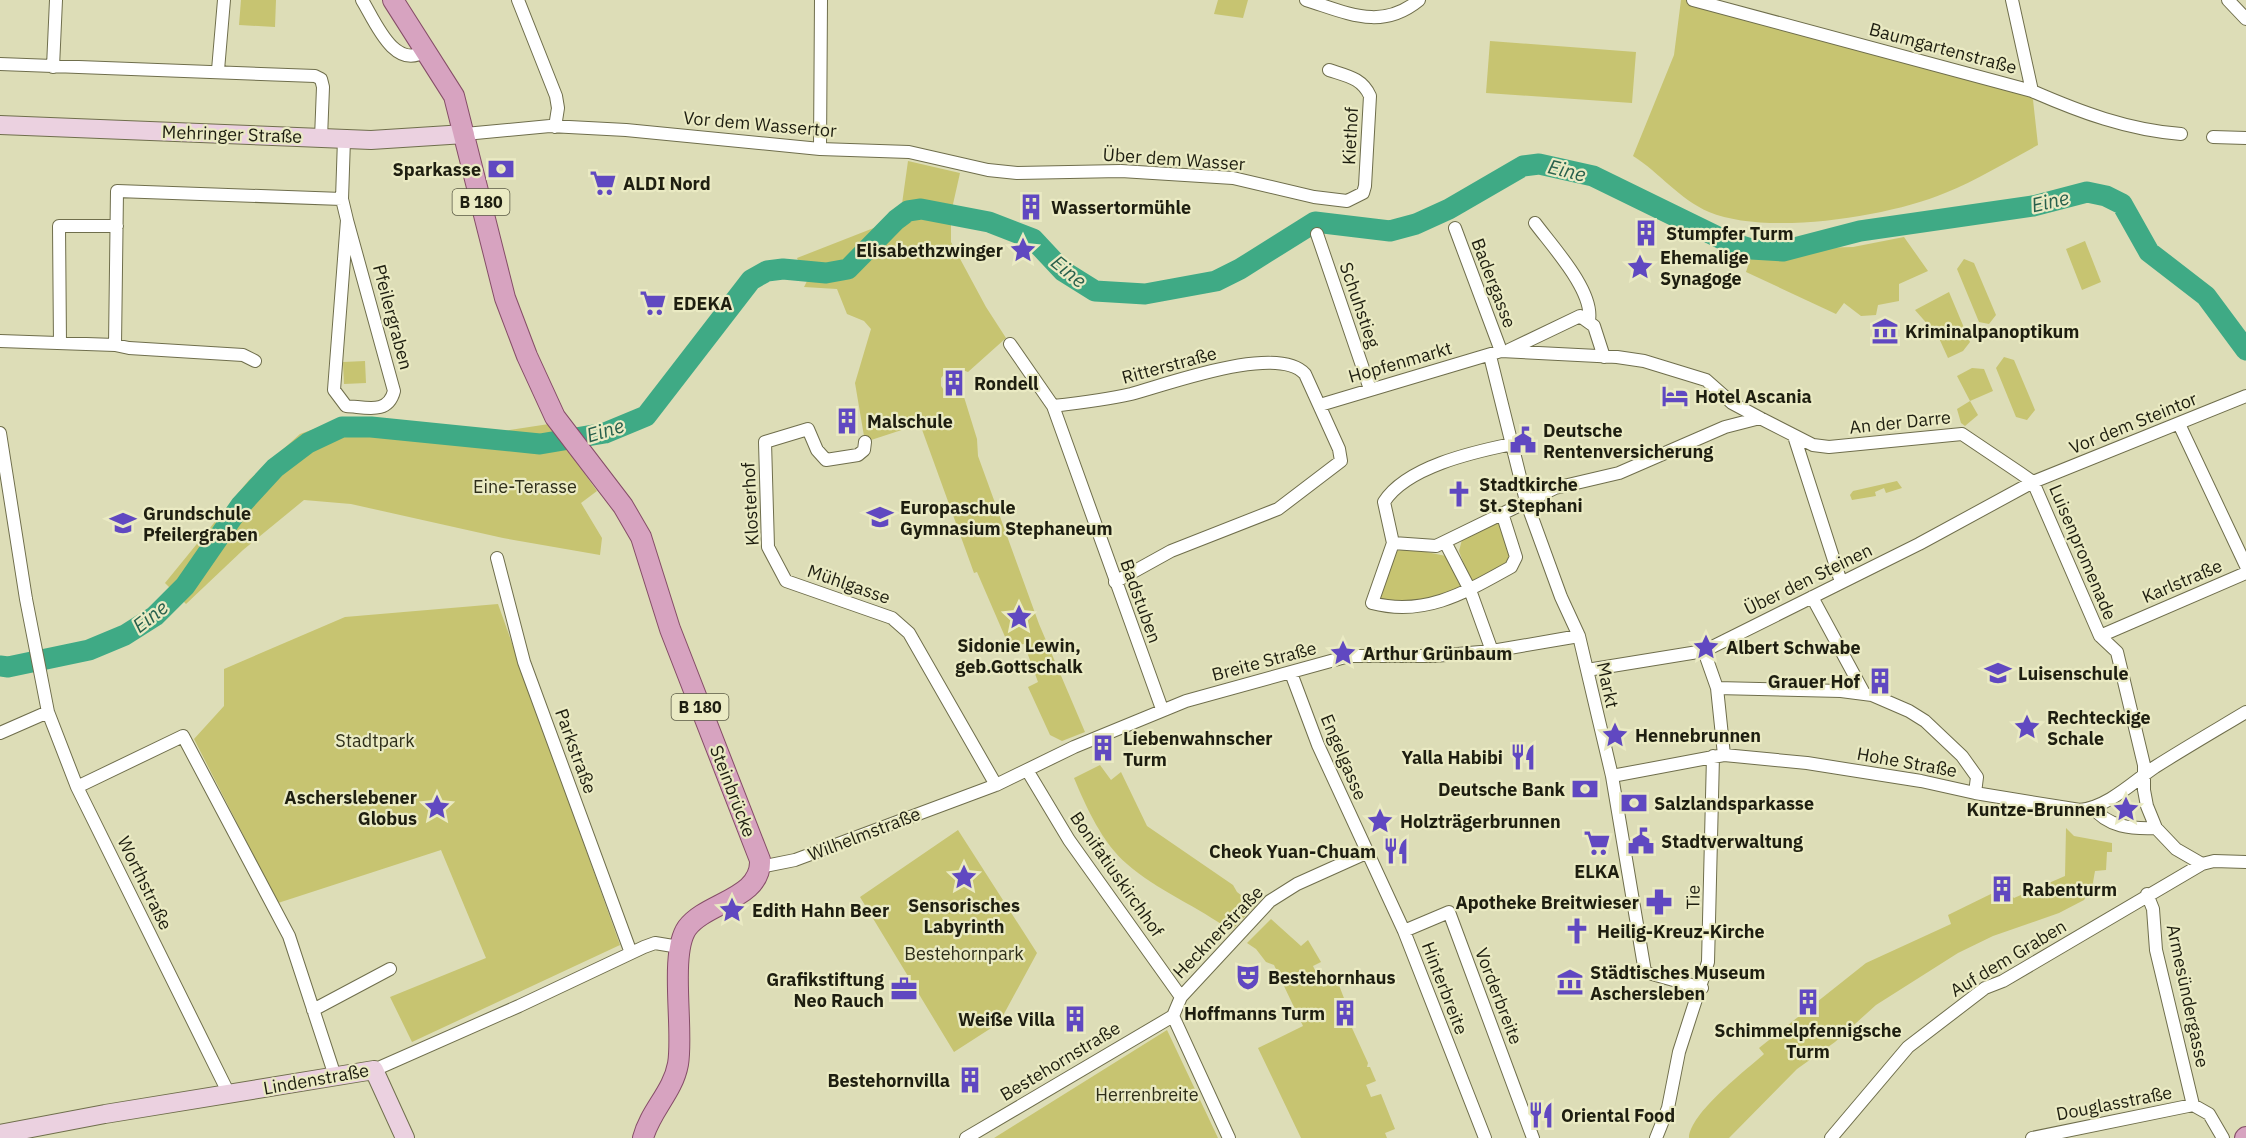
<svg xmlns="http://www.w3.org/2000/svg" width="2246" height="1138" viewBox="0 0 2246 1138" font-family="'IBM Plex Sans',sans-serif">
<rect width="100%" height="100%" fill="#ddddb7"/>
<path fill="#c7c471" d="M241,0H276L275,27L239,25Z
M1218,0H1248L1243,18L1214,14Z
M1681,0H1693L2032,91L2038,145C2008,161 1977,180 1945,193C1888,217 1767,236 1709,212C1679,199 1660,173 1633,156L1674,55Z
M1490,41L1636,52L1632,103L1486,93Z
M908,161L960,173L951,213V242L986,307L1006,338L968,372L957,368L947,371L941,378V386L949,397H964L977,439L978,456L1039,624L1085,732L1062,741L1050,735L1028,687L1038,682L1024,644L1009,646L977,572L974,573L920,424L865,442L855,383L871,329L864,321L847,314L837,289L804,287L807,281L797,258L889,222L901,211Z
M1904,237L1928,271L1899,284V301L1878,305L1876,315L1861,316L1844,303L1836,314L1746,272L1753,250L1853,247Z
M2085,241L2101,282L2082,290L2066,249Z
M1964,259L1974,263L1996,315L1989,324L1979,322L1957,269Z
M1949,292L1970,342L1963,351L1948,358L1938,336L1915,310Z
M2004,357L2014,360L2035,410L2027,420L2016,417L1996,368Z
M365,361L366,383L344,384L343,362Z
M1972,368L1984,369L1993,391L1970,401L1978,415L1965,426L1961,423L1957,409L1970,401L1957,376Z
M339,420L420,435H478L549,424L597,491L581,503L602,538L600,555L503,538L351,504L304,500L243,550L186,604L165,583L249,480L300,434Z
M1897,481L1902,488L1886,493L1884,488L1875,492L1876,496L1852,500L1850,495L1853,491Z
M1499,518L1513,557L1509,565L1475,583L1470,581L1459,551L1463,536Z
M1412,549L1446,556L1463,588L1419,604L1377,601L1395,551Z
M498,604L620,945L412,1042L390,997L486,958L441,850L278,903L194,739L224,706V669L345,617Z
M1100,765L1111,780L1121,772L1147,826L1233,885L1237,892L1255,906L1231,931C1199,907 1156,890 1127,864C1103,844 1086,807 1074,778Z
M2066,828L2074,836L2112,843V852H2107L2106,870L2095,871L2092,888L2084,900L2059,913L1993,936L1958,953L1876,1005L1835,1042L1797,1069L1729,1138H1689C1690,1113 1745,1071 1764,1054L1759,1048L1866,963L1951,924L1948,915L1997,891L1999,896L2009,893L2014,898L2065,876Z
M958,830L1037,953L999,1023L954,1052L860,897Z
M1271,919L1301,946L1308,940L1321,962L1313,966L1323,987L1337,980L1347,1006L1339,1010L1343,1019L1347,1017L1368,1063L1367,1067H1370L1376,1081L1366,1085L1371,1097L1381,1094L1395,1129L1385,1133L1387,1138H1301L1258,1048L1303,1026L1274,965L1266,962L1256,949L1247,943Z
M1167,1030L1218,1138H994Z"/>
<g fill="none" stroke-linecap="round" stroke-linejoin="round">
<path stroke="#3faa85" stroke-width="21" d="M0,666L8,667L89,650L125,635L155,616L185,586L241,505L275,468L308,443L342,427H371L540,444L605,433L646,416L751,280L767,271L783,269L826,273L848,269L896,220L908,211L921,209L989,222L1033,239L1063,271L1095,291L1145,294L1216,281L1240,269L1315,222L1390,231L1416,224L1449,209L1523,166L1539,164L1593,176L1726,241L1751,249L1783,251L1860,231L2033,206L2087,192L2106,196L2122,204L2149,252L2206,296L2246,350"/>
<g stroke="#6f6e4c" stroke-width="14">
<path id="street" d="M362,0C375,21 394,71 425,51
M518,0L556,96L558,108L555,127
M1306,0C1348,13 1381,31 1419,0
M1693,0L2032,91C2080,112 2128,130 2181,134
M2012,0L2032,91
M2228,0L2246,19
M0,64L315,76L321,79L323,87L321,138
M53,67L56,0
M218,70L224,0
M465,134L550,126L626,130L820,149L909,152L988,170L1017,173L1121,171L1233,178L1314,197L1347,201L1363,193L1365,186L1370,96C1362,78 1347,76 1329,70
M2213,137L2246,138
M344,139L342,199L347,220L334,390L346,406C366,407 388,415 394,391L347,220
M820,149L821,0
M1535,223C1552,246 1594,291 1589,320
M1455,228L1501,351
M1317,234L1370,389
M0,341L115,345L129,348L243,355L255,361
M60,343L59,226H117
M1010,344L1053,406L1162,709
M115,345L117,191L342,199
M1509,350L1580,316L1594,326L1604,357
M1490,356L1526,501L1561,597L1579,636L1612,776L1645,972L1702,988
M1320,405L1501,351L1617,357L1644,361L1706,380L1732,403L1760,418L1813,445L1829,447L1962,434L2020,473L2033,482L2100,636L2117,652L2144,765V790L2147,806L2156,828
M1053,406C1079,403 1105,400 1131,394C1166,385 1277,343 1305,374L1339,449L1341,461L1278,509L1171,551L1115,582
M2179,424L2246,566
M0,433L26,599L48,712L77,787L229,1094
M1794,436L1841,582
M865,442L864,450L858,455L826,460L817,450L808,429L765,442L768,547L786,581L892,618L909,633L996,785
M1502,513L1516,557L1511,567C1466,592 1425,617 1372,603L1393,543L1436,546L1555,488L1619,473L1725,427L1760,418
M1445,542L1470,590L1492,651
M1393,543L1384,502C1406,467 1473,452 1512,444
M497,558L524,662L631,953
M1812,597L1864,693
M2100,636L2246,573
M1704,651L1717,688L1724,755
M1587,670L1704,651L1919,544L2033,482L2246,396
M1291,673L1318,745L1404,931L1485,1138
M1717,688L1841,691L1872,695L1909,711L1925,721L1962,756L1977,777L1975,793
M0,733L48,712
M1027,770L1069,840L1181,997
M1612,776L1724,755L1807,763L1921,781L1975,793L2080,810C2108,807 2133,782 2155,767C2185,748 2216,730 2246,712
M77,787L183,736L289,936L335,1076
M2093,807C2107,827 2132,829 2156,828L2176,849L2202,864
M760,867L795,860L996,785L1074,747L1186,701L1349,656H1434L1492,651L1579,636
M2147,894L2153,909L2156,950L2193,1105
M1404,931L1449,912L1533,1138
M313,1010L390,969
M1173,1016L1181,997L1270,901L1297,884L1366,853
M1173,1016L1229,1138
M374,1070L519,1006L644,947L655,943L679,947
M966,1138L1173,1016
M1656,1138L1668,1108L1679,1052L1708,962L1713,756
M1831,1138L1908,1047L1985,988L2003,981L2202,864L2214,861L2246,862
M2032,1138L2193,1105L2209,1114L2223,1138"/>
</g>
<g stroke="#6f6e4c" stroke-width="20">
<path id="secondary" d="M0,125L371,140L465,134
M0,1134L105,1114L374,1070L405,1138"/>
</g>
<g stroke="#854d67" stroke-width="22">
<path id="primary" d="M393,0L454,96L505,298L527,356L555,417L623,506L641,537L670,629L760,860C762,899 706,902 687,928C669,954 684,1030 678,1064C673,1092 650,1111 643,1138
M2245,1138L2246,1137"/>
</g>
<use href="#street" stroke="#fff" stroke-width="12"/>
<use href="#secondary" stroke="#ebd1e0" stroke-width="18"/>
<use href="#primary" stroke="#d7a3c0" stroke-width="20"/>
</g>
<defs>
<g id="bank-bare" transform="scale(2.07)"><path d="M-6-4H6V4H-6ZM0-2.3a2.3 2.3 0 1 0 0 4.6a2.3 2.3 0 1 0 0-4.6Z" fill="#6048c1" stroke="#eaeac3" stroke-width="2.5" paint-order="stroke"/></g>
<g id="supermarket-bare" transform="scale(2.07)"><path d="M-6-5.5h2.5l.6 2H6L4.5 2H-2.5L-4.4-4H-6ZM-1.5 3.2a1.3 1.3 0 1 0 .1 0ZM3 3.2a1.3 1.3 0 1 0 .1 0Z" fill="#6048c1" stroke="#eaeac3" stroke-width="2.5" paint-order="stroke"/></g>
<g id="building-bare" transform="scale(2.07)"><path d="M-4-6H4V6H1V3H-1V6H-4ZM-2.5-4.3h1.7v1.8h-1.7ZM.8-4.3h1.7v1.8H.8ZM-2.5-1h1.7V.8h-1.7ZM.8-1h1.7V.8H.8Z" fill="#6048c1" stroke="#eaeac3" stroke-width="2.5" paint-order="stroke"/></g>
<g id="sight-bare" transform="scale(2.07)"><path d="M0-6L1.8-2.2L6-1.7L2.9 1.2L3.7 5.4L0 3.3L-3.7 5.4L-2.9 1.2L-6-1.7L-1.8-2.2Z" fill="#6048c1" stroke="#eaeac3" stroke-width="2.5" paint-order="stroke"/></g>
<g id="museum-bare" transform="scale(2.07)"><path d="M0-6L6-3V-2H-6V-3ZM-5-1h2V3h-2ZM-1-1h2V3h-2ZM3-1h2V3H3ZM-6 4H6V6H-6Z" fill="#6048c1" stroke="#eaeac3" stroke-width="2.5" paint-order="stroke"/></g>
<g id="hotel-bare" transform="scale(2.07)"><path d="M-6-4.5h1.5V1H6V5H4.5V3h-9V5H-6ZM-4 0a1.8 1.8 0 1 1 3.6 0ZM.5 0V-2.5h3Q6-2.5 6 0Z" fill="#6048c1" stroke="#eaeac3" stroke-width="2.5" paint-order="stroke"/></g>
<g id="civic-bare" transform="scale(2.07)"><path d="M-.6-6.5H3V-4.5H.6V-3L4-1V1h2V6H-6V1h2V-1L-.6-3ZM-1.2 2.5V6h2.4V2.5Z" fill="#6048c1" stroke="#eaeac3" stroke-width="2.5" paint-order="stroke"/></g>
<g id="church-bare" transform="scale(2.07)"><path d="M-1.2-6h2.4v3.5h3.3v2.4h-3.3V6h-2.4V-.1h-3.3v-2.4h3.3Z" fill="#6048c1" stroke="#eaeac3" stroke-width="2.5" paint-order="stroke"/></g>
<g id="school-bare" transform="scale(2.07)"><path d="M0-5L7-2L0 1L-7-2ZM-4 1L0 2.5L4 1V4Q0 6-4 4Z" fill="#6048c1" stroke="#eaeac3" stroke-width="2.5" paint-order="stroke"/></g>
<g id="restaurant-bare" transform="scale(2.07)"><path d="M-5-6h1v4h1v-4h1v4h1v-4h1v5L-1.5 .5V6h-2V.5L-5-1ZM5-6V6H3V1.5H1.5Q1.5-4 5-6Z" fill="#6048c1" stroke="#eaeac3" stroke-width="2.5" paint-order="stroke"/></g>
<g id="pharmacy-bare" transform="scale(2.07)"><path d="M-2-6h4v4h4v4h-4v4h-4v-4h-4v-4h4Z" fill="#6048c1" stroke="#eaeac3" stroke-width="2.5" paint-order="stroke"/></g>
<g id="theatre-bare" transform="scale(2.07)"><path d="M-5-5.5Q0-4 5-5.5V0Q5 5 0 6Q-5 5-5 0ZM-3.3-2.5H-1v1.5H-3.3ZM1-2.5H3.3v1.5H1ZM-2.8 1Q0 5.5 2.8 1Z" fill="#6048c1" stroke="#eaeac3" stroke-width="2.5" paint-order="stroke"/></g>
<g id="office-bare" transform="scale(2.07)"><path d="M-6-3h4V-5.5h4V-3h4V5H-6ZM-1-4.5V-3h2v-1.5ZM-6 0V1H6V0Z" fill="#6048c1" stroke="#eaeac3" stroke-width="2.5" paint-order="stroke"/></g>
</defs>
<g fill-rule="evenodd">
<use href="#bank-bare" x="501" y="169"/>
<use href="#supermarket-bare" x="603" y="183"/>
<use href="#building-bare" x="1031" y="207"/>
<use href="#building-bare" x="1646" y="233"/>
<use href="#sight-bare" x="1023" y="250"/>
<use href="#sight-bare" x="1640" y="267"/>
<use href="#supermarket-bare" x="653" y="303"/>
<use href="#museum-bare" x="1885" y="331"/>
<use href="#building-bare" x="954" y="383"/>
<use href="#hotel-bare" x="1675" y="396"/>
<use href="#building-bare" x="847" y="421"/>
<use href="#civic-bare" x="1523" y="440"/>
<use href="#church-bare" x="1459" y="494"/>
<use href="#school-bare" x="880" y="517"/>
<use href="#school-bare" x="123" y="523"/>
<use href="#sight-bare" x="1019" y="617"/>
<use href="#sight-bare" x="1706" y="647"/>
<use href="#sight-bare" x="1343" y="653"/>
<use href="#school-bare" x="1998" y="673"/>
<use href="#building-bare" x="1880" y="681"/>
<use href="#sight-bare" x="2027" y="727"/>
<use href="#sight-bare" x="1615" y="735"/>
<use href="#building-bare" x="1103" y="748"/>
<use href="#restaurant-bare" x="1523" y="757"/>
<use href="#bank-bare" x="1585" y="789"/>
<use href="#bank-bare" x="1634" y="803"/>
<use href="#sight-bare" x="437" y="807"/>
<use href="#sight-bare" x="2126" y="809"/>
<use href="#sight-bare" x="1380" y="821"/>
<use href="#civic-bare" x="1641" y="841"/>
<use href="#supermarket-bare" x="1597" y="843"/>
<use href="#restaurant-bare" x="1396" y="851"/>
<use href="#sight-bare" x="964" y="877"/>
<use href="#building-bare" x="2002" y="889"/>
<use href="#pharmacy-bare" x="1659" y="902"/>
<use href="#sight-bare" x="732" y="910"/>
<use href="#church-bare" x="1577" y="931"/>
<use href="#theatre-bare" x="1248" y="977"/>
<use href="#museum-bare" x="1570" y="982"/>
<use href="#office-bare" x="904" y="989"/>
<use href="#building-bare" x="1808" y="1002"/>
<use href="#building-bare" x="1345" y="1013"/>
<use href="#building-bare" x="1075" y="1019"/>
<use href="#building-bare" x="970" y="1080"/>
<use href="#restaurant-bare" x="1541" y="1115"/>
</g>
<g text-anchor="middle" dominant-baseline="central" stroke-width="4.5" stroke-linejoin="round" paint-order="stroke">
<g fill="#eaeac3" stroke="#5b5b46" stroke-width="1.5">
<rect x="452.5" y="189" width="57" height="26" rx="4.5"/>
<rect x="671.5" y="694" width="57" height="26" rx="4.5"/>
</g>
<g font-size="16" font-weight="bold" fill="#1e1e10">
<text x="481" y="202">B 180</text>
<text x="700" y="707">B 180</text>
</g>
<g font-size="18" fill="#1e1e10" stroke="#eaeac3">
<text transform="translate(1943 48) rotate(15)">Baumgartenstraße</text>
<text transform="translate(760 124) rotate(5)">Vor dem Wassertor</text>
<text transform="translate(232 134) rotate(2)">Mehringer Straße</text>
<text transform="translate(1350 136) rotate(-87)">Kiethof</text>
<text transform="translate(1174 159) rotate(4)">Über dem Wasser</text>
<text transform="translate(1494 283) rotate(69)">Badergasse</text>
<text transform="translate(1360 305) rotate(71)">Schuhstieg</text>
<text transform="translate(393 317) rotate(75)">Pfeilergraben</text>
<text transform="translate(1400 362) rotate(-16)">Hopfenmarkt</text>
<text transform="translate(1169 365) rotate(-15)">Ritterstraße</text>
<text transform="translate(1900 422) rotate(-6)">An der Darre</text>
<text transform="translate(2133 423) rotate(-22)">Vor dem Steintor</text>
<text transform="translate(750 504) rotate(-93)">Klosterhof</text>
<text transform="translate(2083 552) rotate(67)">Luisenpromenade</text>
<text transform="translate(1808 579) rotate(-26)">Über den Steinen</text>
<text transform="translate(2182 581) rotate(-23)">Karlstraße</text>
<text transform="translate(849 584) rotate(19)">Mühlgasse</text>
<text transform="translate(1141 601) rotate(70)">Badstuben</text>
<text transform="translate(1264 661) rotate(-15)">Breite Straße</text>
<text transform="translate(1608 685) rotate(78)">Markt</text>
<text transform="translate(576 751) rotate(70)">Parkstraße</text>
<text transform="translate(1344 757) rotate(67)">Engelgasse</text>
<text transform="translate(1907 762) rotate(10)">Hohe Straße</text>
<text transform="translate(733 791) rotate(69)">Steinbrücke</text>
<text transform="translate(864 834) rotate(-21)">Wilhelmstraße</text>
<text transform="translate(1117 874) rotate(55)">Bonifatiuskirchhof</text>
<text transform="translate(145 883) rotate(64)">Worthstraße</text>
<text transform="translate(1693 897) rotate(-89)">Tie</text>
<text transform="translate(1218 932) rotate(-46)">Hecknerstraße</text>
<text transform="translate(2008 958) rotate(-31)">Auf dem Graben</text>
<text transform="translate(1445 988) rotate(69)">Hinterbreite</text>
<text transform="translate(1499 996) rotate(69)">Vorderbreite</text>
<text transform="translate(2188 996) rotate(78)">Armesündergasse</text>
<text transform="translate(1060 1061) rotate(-31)">Bestehornstraße</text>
<text transform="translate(316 1079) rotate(-10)">Lindenstraße</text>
<text transform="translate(2114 1103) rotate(-11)">Douglasstraße</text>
</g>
<g font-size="18" font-weight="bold" fill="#1e1e10" stroke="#eaeac3" text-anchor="start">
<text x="481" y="169" text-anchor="end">Sparkasse</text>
<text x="623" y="183">ALDI Nord</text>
<text x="1051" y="207">Wassertormühle</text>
<text x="1666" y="233">Stumpfer Turm</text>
<text x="1003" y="250" text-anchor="end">Elisabethzwinger</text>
<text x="1660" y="257">Ehemalige<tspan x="1660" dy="21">Synagoge</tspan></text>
<text x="673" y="303">EDEKA</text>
<text x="1905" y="331">Kriminalpanoptikum</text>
<text x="974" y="383">Rondell</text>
<text x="1695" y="396">Hotel Ascania</text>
<text x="867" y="421">Malschule</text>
<text x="1543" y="430">Deutsche<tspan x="1543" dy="21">Rentenversicherung</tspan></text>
<text x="1479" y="484">Stadtkirche<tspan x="1479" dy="21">St. Stephani</tspan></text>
<text x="900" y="507">Europaschule<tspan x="900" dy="21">Gymnasium Stephaneum</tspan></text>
<text x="143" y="513">Grundschule<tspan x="143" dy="21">Pfeilergraben</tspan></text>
<text x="1019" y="645" text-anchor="middle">Sidonie Lewin,<tspan x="1019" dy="21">geb.Gottschalk</tspan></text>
<text x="1726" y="647">Albert Schwabe</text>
<text x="1363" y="653">Arthur Grünbaum</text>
<text x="2018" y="673">Luisenschule</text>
<text x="1860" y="681" text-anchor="end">Grauer Hof</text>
<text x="2047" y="717">Rechteckige<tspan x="2047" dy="21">Schale</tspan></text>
<text x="1635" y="735">Hennebrunnen</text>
<text x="1123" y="738">Liebenwahnscher<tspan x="1123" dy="21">Turm</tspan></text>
<text x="1503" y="757" text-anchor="end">Yalla Habibi</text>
<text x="1565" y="789" text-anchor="end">Deutsche Bank</text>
<text x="417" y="797" text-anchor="end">Ascherslebener<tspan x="417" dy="21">Globus</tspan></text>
<text x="1654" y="803">Salzlandsparkasse</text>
<text x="2106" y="809" text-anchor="end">Kuntze-Brunnen</text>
<text x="1400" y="821">Holzträgerbrunnen</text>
<text x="1661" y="841">Stadtverwaltung</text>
<text x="1376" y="851" text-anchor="end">Cheok Yuan-Chuam</text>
<text x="1597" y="871" text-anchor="middle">ELKA</text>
<text x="2022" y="889">Rabenturm</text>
<text x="1639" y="902" text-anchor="end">Apotheke Breitwieser</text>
<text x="964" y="905" text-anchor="middle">Sensorisches<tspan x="964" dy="21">Labyrinth</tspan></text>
<text x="752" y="910">Edith Hahn Beer</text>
<text x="1597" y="931">Heilig-Kreuz-Kirche</text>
<text x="1590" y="972">Städtisches Museum<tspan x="1590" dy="21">Aschersleben</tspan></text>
<text x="1268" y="977">Bestehornhaus</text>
<text x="884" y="979" text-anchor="end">Grafikstiftung<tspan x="884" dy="21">Neo Rauch</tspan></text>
<text x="1325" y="1013" text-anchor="end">Hoffmanns Turm</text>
<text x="1055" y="1019" text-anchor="end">Weiße Villa</text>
<text x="1808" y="1030" text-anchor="middle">Schimmelpfennigsche<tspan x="1808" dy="21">Turm</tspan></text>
<text x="950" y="1080" text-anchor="end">Bestehornvilla</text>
<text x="1561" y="1115">Oriental Food</text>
</g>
<g font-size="18" fill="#2e2e19" stroke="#eaeac3">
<text x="525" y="486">Eine-Terasse</text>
<text x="375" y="740">Stadtpark</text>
<text x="964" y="953">Bestehornpark</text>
<text x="1147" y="1094">Herrenbreite</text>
</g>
<g font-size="20" font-style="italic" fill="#28604c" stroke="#eaeac3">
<text transform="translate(1567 170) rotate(14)">Eine</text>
<text transform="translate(2050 201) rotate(-13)">Eine</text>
<text transform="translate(1069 271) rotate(39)">Eine</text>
<text transform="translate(605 430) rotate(-17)">Eine</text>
<text transform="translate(150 616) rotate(-38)">Eine</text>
</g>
</g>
</svg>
